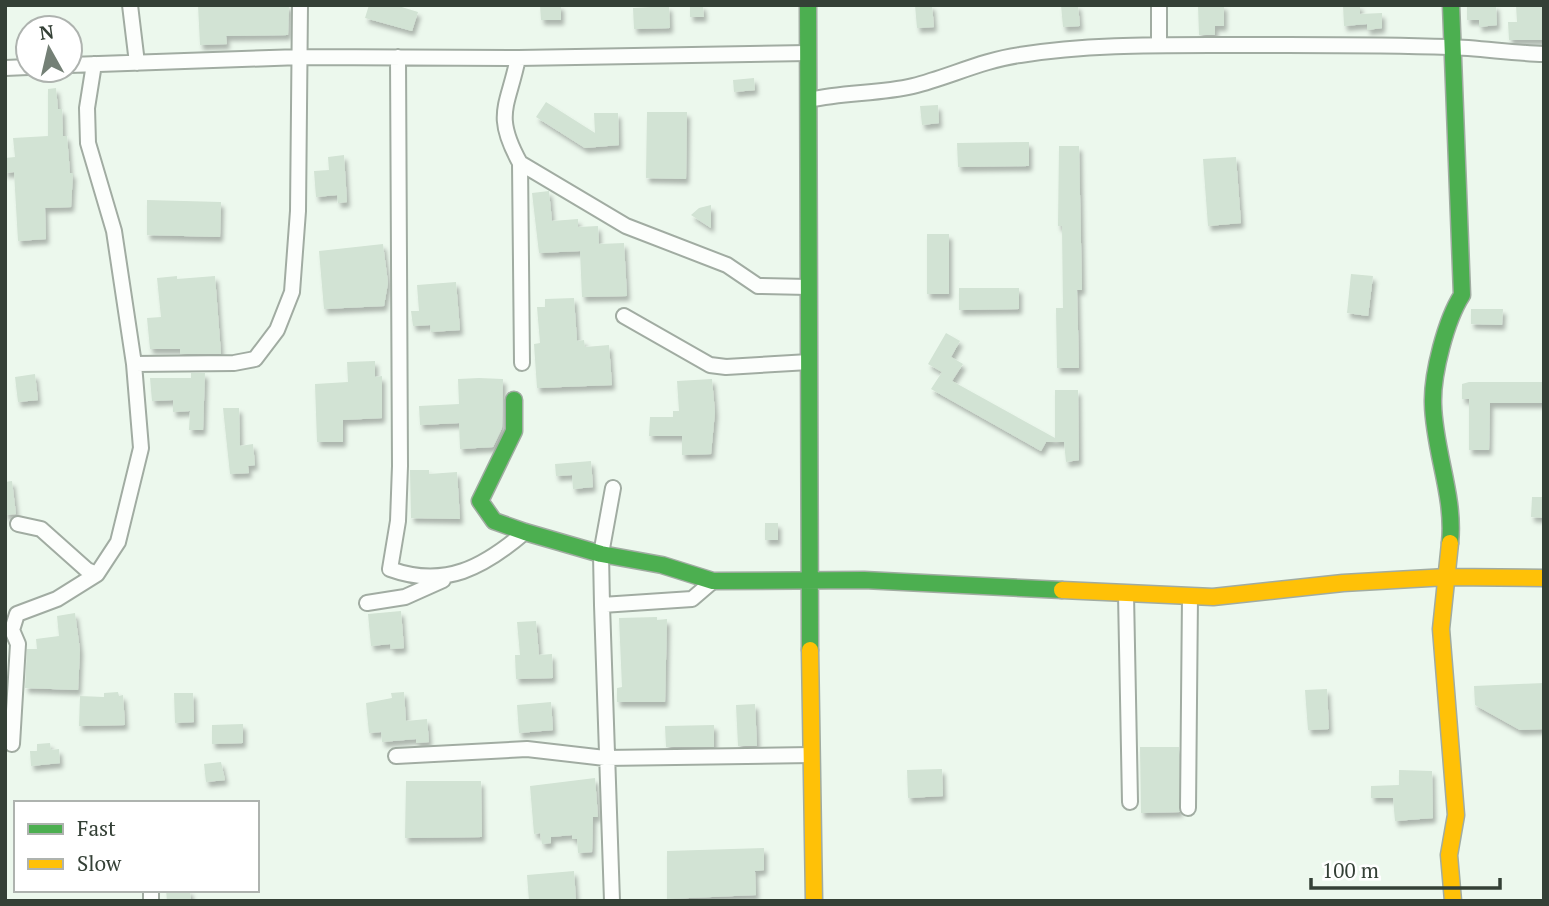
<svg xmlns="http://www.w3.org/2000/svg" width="1549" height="906" viewBox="0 0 1549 906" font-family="'PT Serif',serif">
<defs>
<filter id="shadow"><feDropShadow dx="3" dy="5" stdDeviation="2" flood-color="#0004"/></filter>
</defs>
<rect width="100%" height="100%" fill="#ecf8ed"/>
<path fill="#d2e3d4" filter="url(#shadow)" d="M198,5H289L288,35L226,36L227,44L200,45Z
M369,5H395L418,12L412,31L365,18Z
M540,5H561V20H541Z
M690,5H703L704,17H690Z
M915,5H932L934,27L917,28Z
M1061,5H1078L1080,26L1063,27Z
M1198,5H1224V26H1215V35H1199Z
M1343,5H1360V14L1382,13V28L1367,30V24L1344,26Z
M1467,5H1496L1497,25L1479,27V20H1467Z
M1516,5H1544V40H1509L1508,22H1517Z
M669,6L670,28L634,29L633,8Z
M754,78L755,90L734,92L733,80Z
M56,88L58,109H62L63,136H67L70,173H73L71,207L45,208L46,239L18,241L14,172L5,173V158L15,157L13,138L48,136V89Z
M546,102L595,133L594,113H618L619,145L585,148L536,117Z
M938,105L939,123L922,125L920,106Z
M647,112H687L686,179L646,178Z
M1029,142V166L958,167L957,143Z
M1059,146H1079L1082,290H1077L1079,368H1057L1056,308H1063L1062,226H1058Z
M344,155L347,202L338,203L337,195L316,197L314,171L329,170L328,157Z
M1236,157L1241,223L1208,226L1203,159Z
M549,191L552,221L578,219V227L598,226L599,244L624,243L627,296L582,297L580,251L539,253L532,193Z
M147,200L221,202L220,237L147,235Z
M711,205V228L691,215L699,208Z
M927,234H949V294H927Z
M383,244L388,283L384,306L324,309L319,251Z
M1351,274L1373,276L1368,316L1347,313Z
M177,276V279L215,276L221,354H180V349H150L147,318L161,317L157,278Z
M456,282L460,330L431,332L430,325L413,326L411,311H419L417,285Z
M959,288H1019V309L959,310Z
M574,298L577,341L584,340L585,347L609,345L612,385L537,388L534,344L540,343L537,307H545V299Z
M1471,309H1503L1502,325L1471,324Z
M946,333L960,341L951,357L963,364L952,381L1055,438V390H1078L1079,460L1066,462L1064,442H1046L1041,451L931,389L942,372L928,364Z
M375,361V377L382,376V418L343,420V442H317L315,384L348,382L347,362Z
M191,373H205L203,430H189L190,411L173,412V400L152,401L150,378H191Z
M35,374L38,400L18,402L15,377Z
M479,378L503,379L502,428L493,447L460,449L459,423L420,425L419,406L459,404L458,379Z
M712,379L715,412L711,454L682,455V436H649L650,417H673V411H679L677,381Z
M1469,382H1544V403H1490L1489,450H1469V399H1462V384Z
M223,408H239L240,446L253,444L255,465L248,466L249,473L230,474Z
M591,461L593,487L573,489L572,475L556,476L555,464Z
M410,470H429V474L457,472L460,519L411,518Z
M12,481L16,514L5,515V482Z
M1532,497H1544V518L1531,517Z
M765,523H778V540H765Z
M401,611L404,648L391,649L390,644L371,646L368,614Z
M75,613L80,650L78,690L25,688L27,649H37L36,639L59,636L57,616Z
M657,617V620L667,619L665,702H617V688L622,687L619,618Z
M536,621L539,655L552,654L553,678L516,679L515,655H520L517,622Z
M1544,683V729L1520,730L1475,705L1474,686Z
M1327,689L1329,729L1308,730L1305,690Z
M118,692L119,696L123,695L125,725L79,726L80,696L104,697V693Z
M404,692L406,721L427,719L429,742L416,743V739L382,742L381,732L369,733L366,703L392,698L391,693Z
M174,693H193L194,722L175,723Z
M551,702L553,730L519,733L517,705Z
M755,704L757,746H738L736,705Z
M243,724V743L212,744V725Z
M714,725V747H666L665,726Z
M50,743L51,750L59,749L60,763L31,766L30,751H37V744Z
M1140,747H1179L1180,812L1141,813Z
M221,762L225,780L206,782L204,764Z
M942,769L943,796L908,798L907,770Z
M1399,770L1432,771L1433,818L1395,821L1393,798H1371V786L1399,785Z
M595,778L598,817H593L592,852L578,853L577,839H572V835L551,837V843L542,844L540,833L534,834L530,786Z
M406,781H481L482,837L405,838Z
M764,848V870L755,871L756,895L667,899V851Z
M574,871L576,900L529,901L527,875Z
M166,890H190L191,901H167Z"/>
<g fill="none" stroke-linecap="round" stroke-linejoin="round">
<g stroke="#a1aca2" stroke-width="18">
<path id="street" d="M130,5L137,63
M1159,45V5
M398,57L400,466L398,521L390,569C445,589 484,567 525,532
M518,58C508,107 493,114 520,163L522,363
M70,65L301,57L518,58L808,53
M5,68L28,67
M809,100C844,92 879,94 913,86C949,77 983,60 1020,55C1082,45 1148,45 1210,45C1290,45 1369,44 1449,47C1480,48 1512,53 1544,54
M520,163L626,226L727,265L758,286L808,287
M624,316L710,365L726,367L809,362
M134,364L234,363L255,359L277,330L292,292L298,211L300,5
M613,488L601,554L602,605L692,599L713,581
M18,524L41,529L87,570L97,574
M1126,594L1130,802
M367,603L405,597L443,580
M602,605L612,901
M12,744L18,644L12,630L17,614L57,599L97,574L118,542L141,448L134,364L114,231L88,143L87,108L94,64
M396,756L527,749L605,758L812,755
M1188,808L1190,596
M151,890V901"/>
</g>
<g stroke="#a1aca2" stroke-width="19">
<path id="fast" d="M808,5L810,650
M514,400V431L480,501L494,521L525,532L601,554L662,565L713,581L864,580L1062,590
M1450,543C1455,496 1434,451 1433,404C1432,374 1446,320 1462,295L1451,5"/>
</g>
<g stroke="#a1aca2" stroke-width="19">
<path id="slow" d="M1450,543L1441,629L1456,815L1449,855L1453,901
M1062,590L1213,597L1343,583L1447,577L1544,578
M810,650L814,901"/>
</g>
<use href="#street" stroke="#fcfefc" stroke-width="14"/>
<use href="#fast" stroke="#4caf50" stroke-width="16"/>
<use href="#slow" stroke="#ffc107" stroke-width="16"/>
</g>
<rect width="1549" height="906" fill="none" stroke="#344036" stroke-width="14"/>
<rect x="14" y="801" width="245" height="91" fill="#ffffff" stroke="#aeb3af" stroke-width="2"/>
<rect x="28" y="824" width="35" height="10" fill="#4caf50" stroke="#aeb3af" stroke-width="2"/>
<text x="77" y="836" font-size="21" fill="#344036">Fast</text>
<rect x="28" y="859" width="35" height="10" fill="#ffc107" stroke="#aeb3af" stroke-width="2"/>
<text x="77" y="871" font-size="21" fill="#344036">Slow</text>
<g transform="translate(49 49) rotate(352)"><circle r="33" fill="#ffffff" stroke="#aeb3af" stroke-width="2"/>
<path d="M0-5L12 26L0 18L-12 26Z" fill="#748076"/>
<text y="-10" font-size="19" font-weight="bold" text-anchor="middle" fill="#344036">N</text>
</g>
<path d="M1311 878v10h189v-10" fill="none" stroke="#344036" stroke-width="3.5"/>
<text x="1322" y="878" font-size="21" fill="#344036" stroke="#ffffff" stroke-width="5" paint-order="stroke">100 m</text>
</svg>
